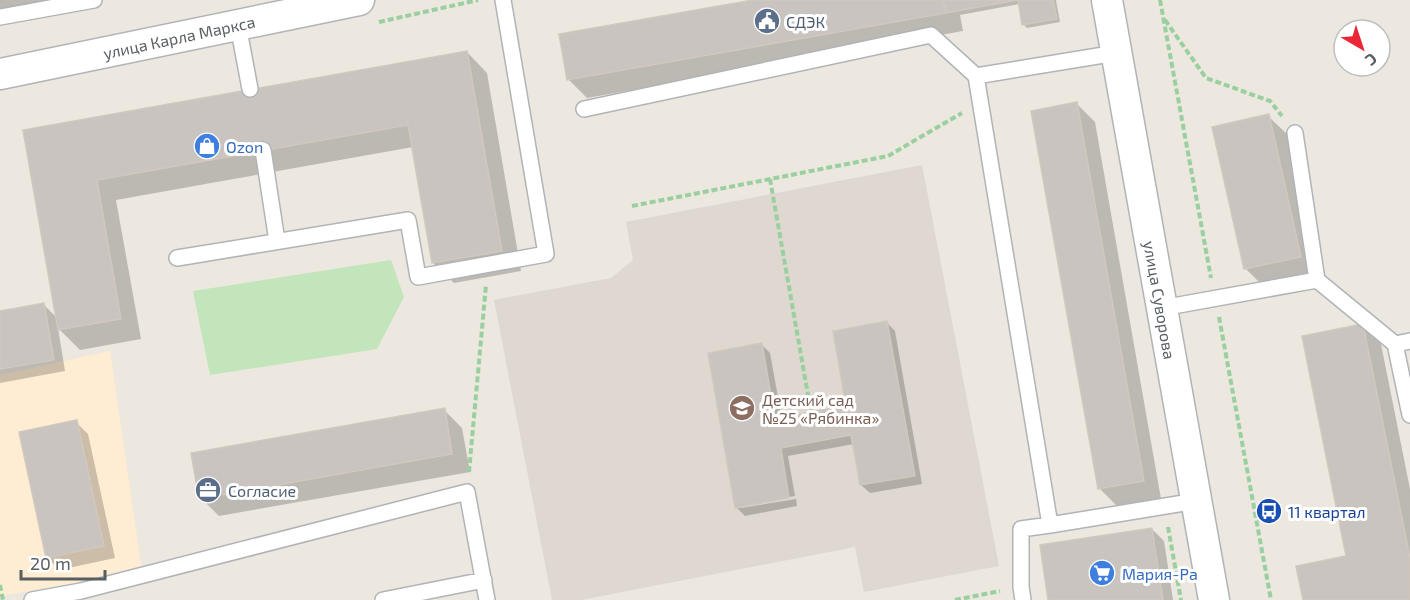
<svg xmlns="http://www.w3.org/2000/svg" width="1410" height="600" viewBox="0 0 1410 600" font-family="'Exo 2',sans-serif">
<rect width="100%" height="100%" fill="#ece7df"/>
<path fill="#feedd2" d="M110,351L142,571L0,596V375Z"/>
<path fill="#ded8d0" d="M922,165L999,566L864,592L855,547L581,600H552L494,300L611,278L633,260L626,222Z"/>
<path fill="#c2e5bb" d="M391,260L404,297L377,349L210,375L193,291Z"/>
<path fill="#0003" d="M0,0H75L0,14Z
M762,0H1056L1060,22L1027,28L1023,24L1020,4L960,15L963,31L587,98L569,80L561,36Z
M467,52L487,73L521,271L454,283L433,263L413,147L116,200L141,339L80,350L58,328L65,371L0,383V312L43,304L57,318L24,131Z
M1077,104L1095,122L1161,499L1117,506L1099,488Z
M1268,116L1287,134L1318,275L1264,287L1245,268Z
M887,323L895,331L922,484L870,493L861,485L854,444L788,456L795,496L741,505V508L796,499L797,506L745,516L736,507L762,345L770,353L782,419L848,407Z
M1363,325L1381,344L1410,489V600H1305L1348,557Z
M444,410L462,428L470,472L219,516L201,498Z
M76,422L88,434L115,558L59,570L47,557Z
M1152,529L1164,541L1173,600H1050Z"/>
<path fill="#c9c4bf" stroke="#d1c8be" stroke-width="1.5" d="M753,0H943L946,13L567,80L559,34Z
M943,0H1053L1057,19L1022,25L1018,0L946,13Z
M467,51L502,251L432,263L408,125L97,180L121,319L58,330L23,130Z
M1077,102L1144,481L1098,489L1031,111Z
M1269,114L1301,257L1244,269L1212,127Z
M44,303L54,360L0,369V311Z
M887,321L915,476L860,485L851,435L781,448L789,498L735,508L708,353L762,343L775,419L811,412L846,406L833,331Z
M1363,324L1410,558V600H1303L1296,566L1346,556L1302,336Z
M445,408L452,454L199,499L191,453Z
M77,420L104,546L46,558L19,432Z
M1152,528L1163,600H1048L1040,545Z"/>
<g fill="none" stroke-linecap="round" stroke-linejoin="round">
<g stroke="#b0b4b8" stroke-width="18">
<path id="service" d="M0,17L94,0
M238,25L250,89
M1116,53L976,76L1050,525L1196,501
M584,109L931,35L976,76
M1295,133L1317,280L1395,344
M263,150L277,241
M177,258L408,220L418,277L546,254L503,0
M1162,308L1317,280
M1410,341L1395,344L1410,415
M32,600L81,591L467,492L487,600
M383,600L484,580
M1023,600L1021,587V529L1050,525"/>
</g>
<g stroke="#b0b4b8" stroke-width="33">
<path id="minor" d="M1107,0L1214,600
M0,74L359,0"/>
</g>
<path stroke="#9ad09f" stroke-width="4" stroke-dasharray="6 3" stroke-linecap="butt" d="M1160,0L1211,278
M1165,20L1206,78L1270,101L1282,116
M379,22L478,0
M770,179L811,412
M632,206L888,156L962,113
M1219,317L1271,600
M469,472L486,285
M1168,527L1181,600
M0,585L3,600
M955,600L1000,591"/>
<use href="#service" stroke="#fff" stroke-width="15"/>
<use href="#minor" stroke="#fff" stroke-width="30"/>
</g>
<defs>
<g id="civic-disc" transform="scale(1.35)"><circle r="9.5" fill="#5c6f8a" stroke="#fff"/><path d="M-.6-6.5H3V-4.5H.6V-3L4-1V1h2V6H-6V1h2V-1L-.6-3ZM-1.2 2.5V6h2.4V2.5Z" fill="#fff"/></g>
<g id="shop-disc" transform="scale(1.35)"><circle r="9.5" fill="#3f7fe0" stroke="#fff"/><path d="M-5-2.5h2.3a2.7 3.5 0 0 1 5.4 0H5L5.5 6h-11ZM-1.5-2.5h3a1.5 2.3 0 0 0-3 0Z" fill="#fff"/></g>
<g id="school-disc" transform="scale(1.35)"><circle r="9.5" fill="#8d6e63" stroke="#fff"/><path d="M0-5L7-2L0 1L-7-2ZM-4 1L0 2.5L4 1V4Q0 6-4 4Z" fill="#fff"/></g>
<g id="office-disc" transform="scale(1.35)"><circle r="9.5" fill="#5c6f8a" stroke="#fff"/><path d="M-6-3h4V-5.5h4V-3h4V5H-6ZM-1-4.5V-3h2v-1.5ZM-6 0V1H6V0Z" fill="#fff"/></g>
<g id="bus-disc" transform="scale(1.35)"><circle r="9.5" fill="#1a4fb4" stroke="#fff"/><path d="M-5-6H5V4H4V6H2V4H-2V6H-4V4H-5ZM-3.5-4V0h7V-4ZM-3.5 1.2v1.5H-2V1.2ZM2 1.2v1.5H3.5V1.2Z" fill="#fff"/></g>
<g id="supermarket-disc" transform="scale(1.35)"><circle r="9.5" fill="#3f7fe0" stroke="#fff"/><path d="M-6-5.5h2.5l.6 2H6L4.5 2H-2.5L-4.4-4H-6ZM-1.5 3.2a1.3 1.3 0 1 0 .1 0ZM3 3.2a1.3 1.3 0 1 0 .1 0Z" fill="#fff"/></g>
</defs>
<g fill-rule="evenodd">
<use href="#civic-disc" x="767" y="21"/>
<use href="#shop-disc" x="207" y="146"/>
<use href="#school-disc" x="742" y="408"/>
<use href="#office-disc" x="208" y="490"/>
<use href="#bus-disc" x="1269" y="511"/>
<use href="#supermarket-disc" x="1102" y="573"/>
</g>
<g text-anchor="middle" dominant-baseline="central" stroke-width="6" stroke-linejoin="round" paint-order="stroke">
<g font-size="16" fill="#4e5e75" stroke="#fff" text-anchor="start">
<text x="786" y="21">СДЭК</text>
<text x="228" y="490">Согласие</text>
</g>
<g font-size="16" fill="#585e61" stroke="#fff">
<text transform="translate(179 37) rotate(-12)">улица Карла Маркса</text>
<text transform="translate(1160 300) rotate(80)">улица Суворова</text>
</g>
<g font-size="16" fill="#366cbe" stroke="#fff" text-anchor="start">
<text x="226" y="146">Ozon</text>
<text x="1122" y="573">Мария-Ра</text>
</g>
<g font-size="16" fill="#785e54" stroke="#fff" text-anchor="start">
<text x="762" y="399">Детский сад<tspan x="762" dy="18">№25 «Рябинка»</tspan></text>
</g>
<g font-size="16" fill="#164399" stroke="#fff" text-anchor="start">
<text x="1288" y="511">11 квартал</text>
</g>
</g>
<g transform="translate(1362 48) rotate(141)"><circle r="28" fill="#ffffff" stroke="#bcbfc0" stroke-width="1.5"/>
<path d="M0-4.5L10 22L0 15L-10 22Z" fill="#eb2637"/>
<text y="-9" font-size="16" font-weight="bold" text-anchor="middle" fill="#585e61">С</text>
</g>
<path d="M21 570v9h84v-9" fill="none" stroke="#585e61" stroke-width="3"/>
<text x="30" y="570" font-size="18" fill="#585e61" stroke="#ffffff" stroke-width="4.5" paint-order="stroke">20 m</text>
</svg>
